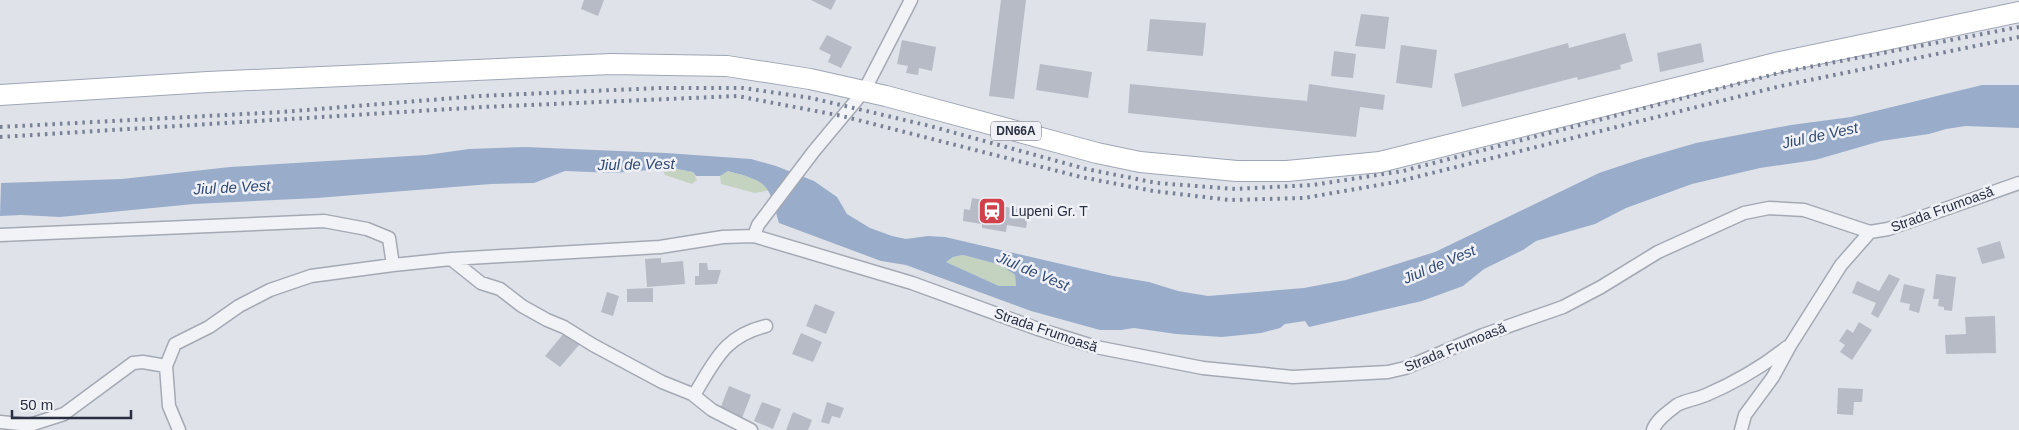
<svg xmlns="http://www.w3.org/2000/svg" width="2019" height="430" viewBox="0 0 2019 430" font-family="Helvetica,sans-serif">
<rect width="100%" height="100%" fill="#dfe2e9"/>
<path fill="#c3d3c0" d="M671,168L693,172L697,180L692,184L665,175L663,170Z
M728,171L756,179L770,190L755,193L721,184L720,176Z
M963,255L1001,265L1015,275L1016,286H999L946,262L953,257Z"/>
<path fill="#99adca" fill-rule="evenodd" d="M1982,85H2019V128L1966,126L1946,129L1929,134L1881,141L1815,160L1760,168L1692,184L1626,208L1595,224L1536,241L1523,250L1484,269L1463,286L1422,301L1309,327L1305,321L1285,324L1280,328L1261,333L1222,337L1176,334L1134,328L1121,330H1100L1031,311L906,265L881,261L779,223C768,183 769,182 728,171L720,176H696L693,172L672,168L614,173L565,171L534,183L491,184L317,198L194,204L60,217L21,215L0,216L1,183L122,179L230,167L426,155L469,149L525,147L666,153L751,159L776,166L814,181L837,197L847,214L870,228L892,236L906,239L928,236L945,237L1113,276L1149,282L1178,291L1208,296L1304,288L1346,280L1435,252L1599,173L1641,159L1696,143L1791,125L1851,117ZM963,255L1001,265L1015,275L1016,286H999L946,262L953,257Z"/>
<path fill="#b6bbc6" d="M584,0H604L598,16L581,9Z
M811,0H836L831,10Z
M1001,0H1026L1014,99L989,96Z
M1361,14L1389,17L1385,49L1355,46Z
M1150,19L1206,23L1203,56L1147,51Z
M1625,33L1633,61L1620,65L1621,69L1578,80L1577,77L1462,107L1454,74L1568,43L1569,48Z
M827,35L852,47L841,68L828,62L831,55L819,49Z
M902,40L936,47L932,71L919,68L918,75L906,73L908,66L897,64Z
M1701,43L1704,62L1660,72L1657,53Z
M1401,45L1437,50L1432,88L1396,83Z
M1334,51L1356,54L1353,78L1331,76Z
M1040,64L1092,72L1088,98L1036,90Z
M1130,84L1307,101L1309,84L1385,95L1383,110L1360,107L1356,137L1128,113Z
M972,198L1001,203V206L1029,211L1026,228L1007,225L1006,232L982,228V224L963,221L964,209L970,210Z
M2000,241L2005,258L1982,264L1977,248Z
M661,258V263L683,261L685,284L647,287L645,259Z
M699,263H707L708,270H721L717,284L695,285V276H699Z
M1889,274L1900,279L1878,318L1871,314L1876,303L1852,293L1857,281L1879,291Z
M1936,274L1956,277L1952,311L1944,310V307L1938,306L1939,299H1933Z
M1904,284L1925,289L1919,313L1909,310L1910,304L1900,302Z
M653,288V302H627V289Z
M607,292L619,296L613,316L601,312Z
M815,304L835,312L826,334L806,326Z
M1995,316L1996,353L1946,354L1945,335L1966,334L1965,317Z
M1859,322L1872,330L1852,360L1840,352L1845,345L1839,341L1847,329L1853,333Z
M565,332L580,344L560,367L545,356Z
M801,333L822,342L813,362L792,354Z
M729,386L751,395L742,418L720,409Z
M1838,388L1863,389L1862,402H1854L1853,415L1837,414Z
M762,402L781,409L773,429L754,421Z
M827,402L844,408L840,418L832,416L829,424L821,422Z
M793,412L812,420L808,430H786Z"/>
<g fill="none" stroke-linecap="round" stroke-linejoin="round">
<g stroke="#a4a9b3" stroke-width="15">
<path id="street" d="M0,235L324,221L367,229L389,238L393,265
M754,236L912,283L1038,329L1096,347L1203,368L1293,377L1388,372L1405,368L1483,335L1563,307L1601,287L1658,252L1744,213L1769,208L1804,210L1870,232L1888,229L2019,183
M451,259L481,283L500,289L522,306L547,320L564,327L593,345L662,382L692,394L712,410L751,430
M694,395C715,361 724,336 766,326
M0,422L30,425L64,414L133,363L143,362L166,366
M179,430L169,406L166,366L175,344L209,327L239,306L270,290L311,276L393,265L451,259L660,247L723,237L754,236L758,225L814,151L864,91L911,0
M1653,430C1656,420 1669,411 1677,405C1686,400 1697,399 1706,395C1736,382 1762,367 1787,347
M1741,430L1745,415L1773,377L1791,344L1841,265L1870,232"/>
</g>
<g stroke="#9ea6b5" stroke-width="22">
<path id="primary" d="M0,95L208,82L611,64L727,66L810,79L886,96L1097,153L1140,162L1237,171H1287L1380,162L1780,62L2019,12"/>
</g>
<use href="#street" stroke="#f2f3f7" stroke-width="12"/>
<use href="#primary" stroke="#fff" stroke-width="20"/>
<path stroke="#788093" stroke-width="4" stroke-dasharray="2.5 5" stroke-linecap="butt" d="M0,127L282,112L479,96L660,88H743L811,98L930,126L1086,169L1157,183L1235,189L1313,185L1403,171L1783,72L2019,27
M0,137L483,107L737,96L842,116L1081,177L1153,191L1230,200L1304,198L1396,182L1781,86L2019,37"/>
</g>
<defs>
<g id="station-square" transform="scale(1.4375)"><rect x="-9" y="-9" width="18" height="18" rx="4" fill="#d1414b" stroke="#eff1f6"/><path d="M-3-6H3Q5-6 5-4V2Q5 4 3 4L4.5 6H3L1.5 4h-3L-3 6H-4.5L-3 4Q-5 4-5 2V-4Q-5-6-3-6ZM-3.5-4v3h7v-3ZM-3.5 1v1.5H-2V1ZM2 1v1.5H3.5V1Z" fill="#fff"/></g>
</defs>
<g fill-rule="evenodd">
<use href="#station-square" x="992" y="211"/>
</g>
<g text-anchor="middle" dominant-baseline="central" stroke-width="5" stroke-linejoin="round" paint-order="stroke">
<rect fill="#eff1f6" stroke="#646977" stroke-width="1" x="991" y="121.5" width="50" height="19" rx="4"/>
<g font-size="12" font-weight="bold" fill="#282f40">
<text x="1016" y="131">DN66A</text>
</g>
<g font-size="14" fill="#282f40" stroke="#eff1f6">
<text transform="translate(1942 209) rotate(-20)">Strada Frumoasă</text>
<text transform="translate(1046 330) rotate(19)">Strada Frumoasă</text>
<text transform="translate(1455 347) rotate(-22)">Strada Frumoasă</text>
</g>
<g font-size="14" fill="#282f40" stroke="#eff1f6" text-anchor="start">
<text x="1011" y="211">Lupeni Gr. T</text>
</g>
<g font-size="15" font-style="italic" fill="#314a75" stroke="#eff1f6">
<text transform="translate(1820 135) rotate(-12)">Jiul de Vest</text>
<text transform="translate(636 164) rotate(-1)">Jiul de Vest</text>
<text transform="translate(232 187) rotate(-3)">Jiul de Vest</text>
<text transform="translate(1439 264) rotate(-23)">Jiul de Vest</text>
<text transform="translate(1033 271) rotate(23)">Jiul de Vest</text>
</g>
</g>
<path d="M12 410v8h119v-8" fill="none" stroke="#282f40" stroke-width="2.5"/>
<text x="20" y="410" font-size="15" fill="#282f40" stroke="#eff1f6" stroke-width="4" paint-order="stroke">50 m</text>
</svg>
